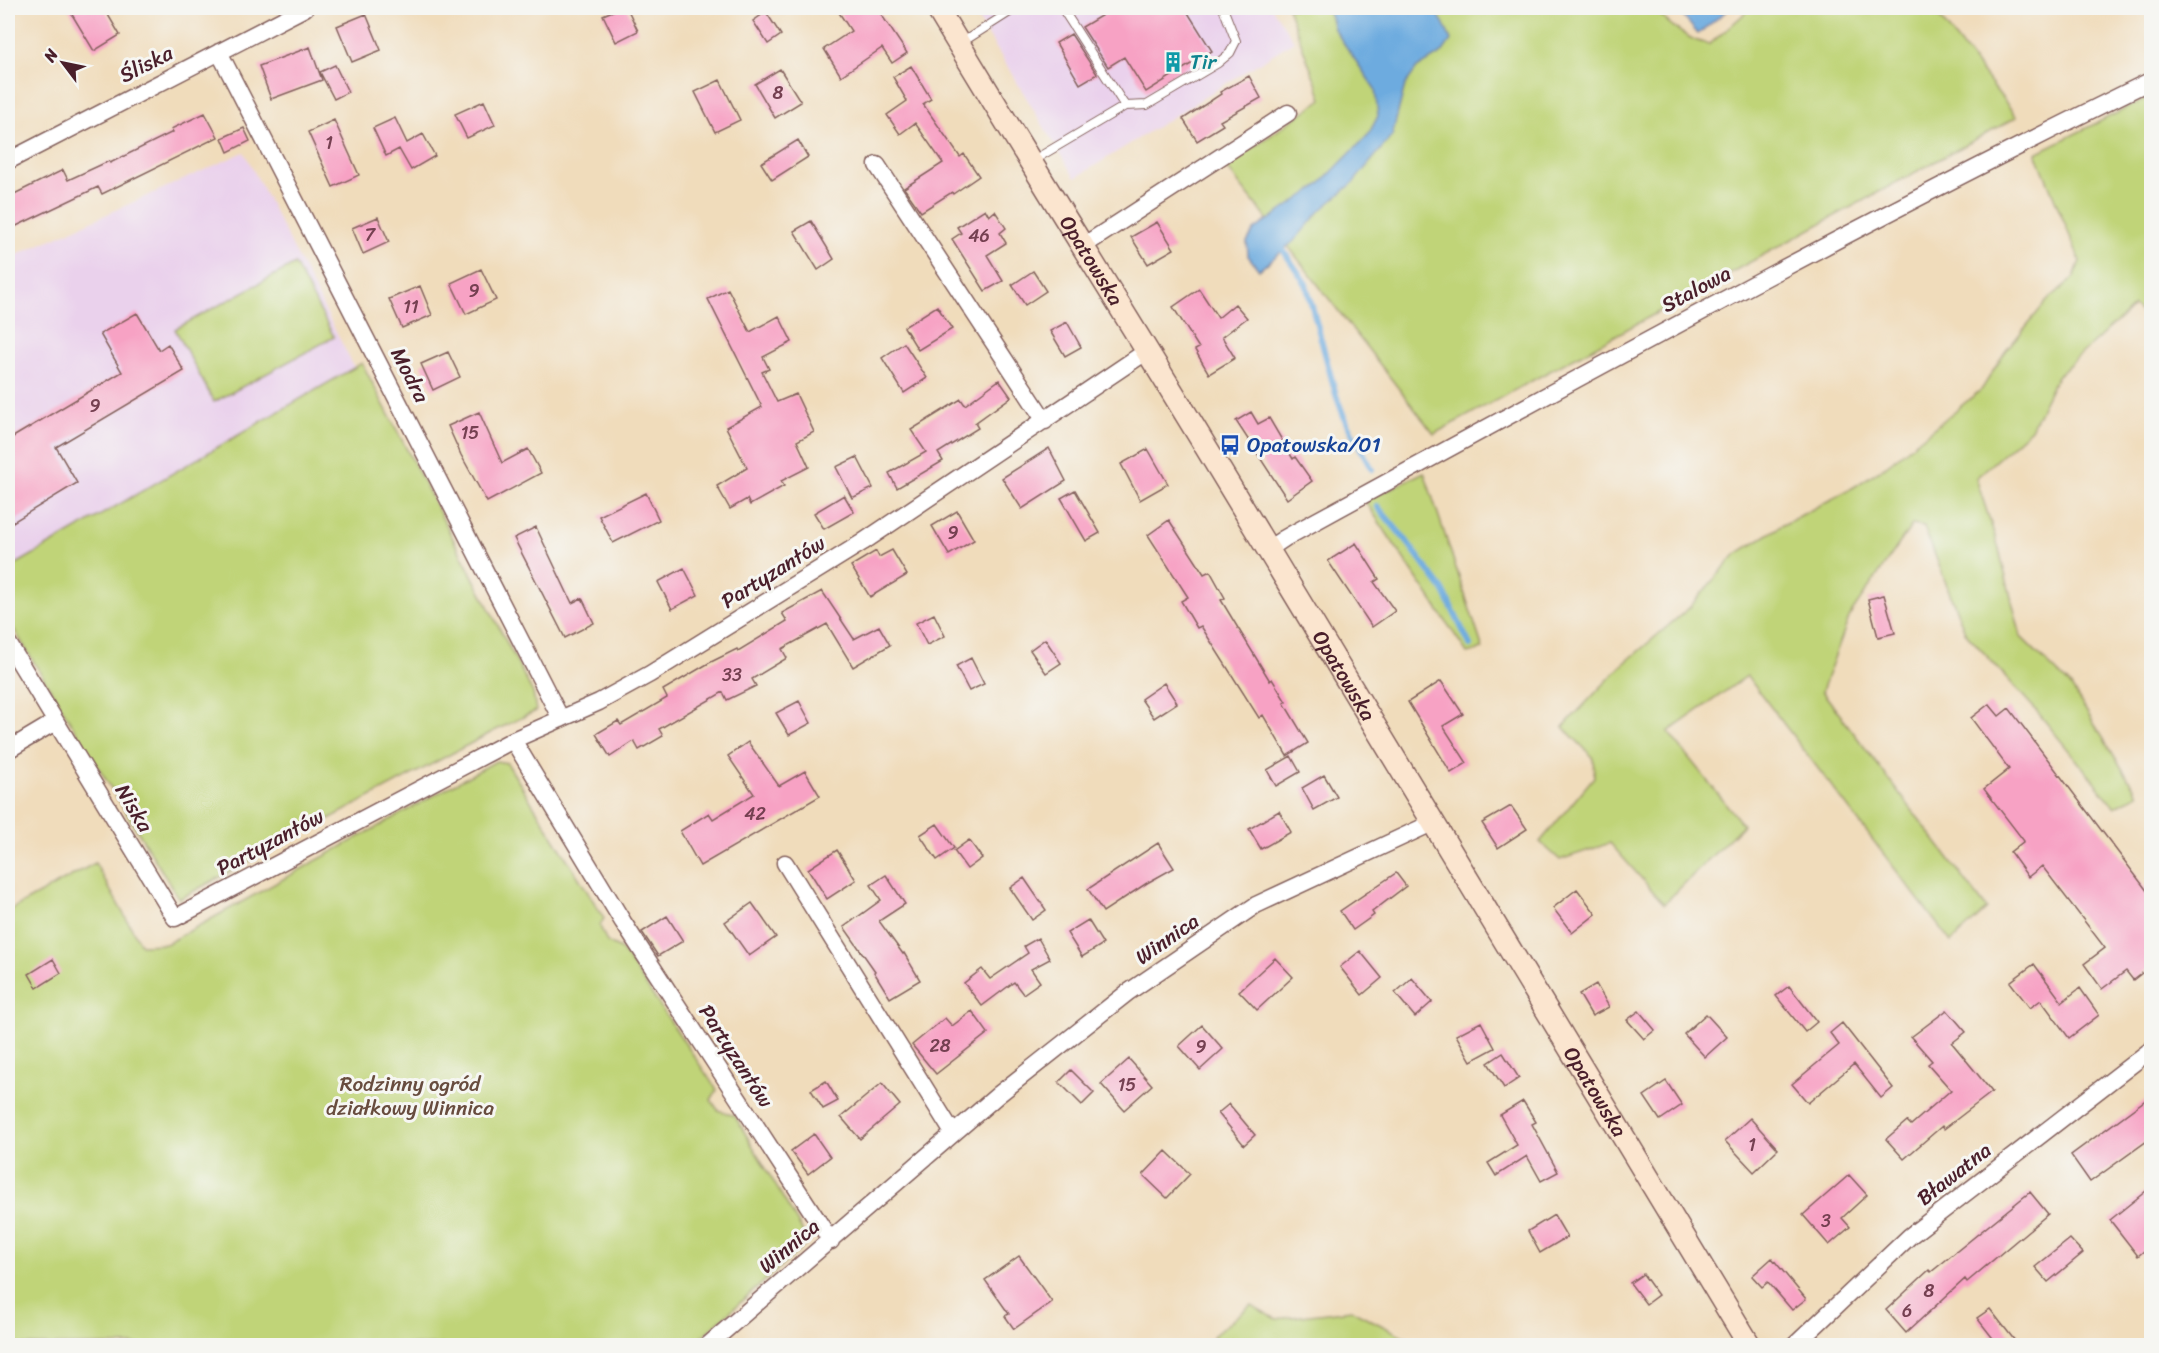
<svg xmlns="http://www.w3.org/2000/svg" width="2159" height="1353" viewBox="0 0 2159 1353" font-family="Sriracha,sans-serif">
<rect width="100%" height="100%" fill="#f6f6f2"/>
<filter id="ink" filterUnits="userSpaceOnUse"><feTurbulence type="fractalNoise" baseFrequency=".0167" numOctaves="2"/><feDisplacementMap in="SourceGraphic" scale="12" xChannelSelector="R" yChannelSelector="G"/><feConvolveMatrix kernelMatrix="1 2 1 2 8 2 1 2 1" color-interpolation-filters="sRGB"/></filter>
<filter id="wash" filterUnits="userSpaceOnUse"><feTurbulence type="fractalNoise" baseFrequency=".008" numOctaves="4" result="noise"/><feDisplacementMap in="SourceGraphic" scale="24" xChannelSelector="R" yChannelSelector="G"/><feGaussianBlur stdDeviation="1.35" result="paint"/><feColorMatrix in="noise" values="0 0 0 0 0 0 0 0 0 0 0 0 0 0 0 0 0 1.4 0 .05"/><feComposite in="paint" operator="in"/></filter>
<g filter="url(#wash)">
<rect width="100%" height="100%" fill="#f0dcbb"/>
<path fill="#ead1ec" d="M977,8H1272L1294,41L1075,178L973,10Z
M244,152L354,367L8,569V259Z"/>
<path fill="#c0d478" stroke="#857a52" stroke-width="1.5" d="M1288,8H1325L1330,14L1334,29L1402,8H1653C1668,23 1688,42 1710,44L1751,8H1932L2017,117L1434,434L1288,246L1259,270C1240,245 1245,237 1268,220L1226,167L1322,99Z
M2151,96V323L2134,306L2057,376L2031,429L1976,478L1998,546L2021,637L2070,685L2138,794L2115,807L2035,709L1965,632L1924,527L1912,525L1850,615L1822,691L1987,909L1951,942L1747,676L1668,732L1743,825L1664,904L1610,843L1560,860L1540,842L1594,777L1593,757L1563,727L1620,667L1689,608L1735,555L1781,526L1854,487L1889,464L1982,389L2005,352L2047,301L2074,277L2080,261L2036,153Z
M295,264L334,337L214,402L175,329Z
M362,363L533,693L536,711L494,731L179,899L8,620V569Z
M1424,472L1483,649L1467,653L1365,501Z
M496,761L507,763L604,918L600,926L607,942L622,950L717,1090L711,1100L718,1110L735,1116L809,1242L692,1345H8V911L95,863L141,945L166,944Z
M1251,1305L1276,1319L1352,1310L1420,1345H1221L1213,1336Z"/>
<path fill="#6dabdf" stroke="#5c6585" stroke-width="1.5" d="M1325,8H1433L1443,22L1451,40L1442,53L1417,68L1405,85L1392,136L1353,183L1321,210L1294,241L1259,270L1248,256L1247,242L1254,230L1319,185L1368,135L1378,116L1375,89L1334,29L1330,14Z
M1676,8H1730L1698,34Z"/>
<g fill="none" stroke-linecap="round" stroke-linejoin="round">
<path stroke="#6dabdf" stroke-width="6" d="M1279,244L1306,284L1336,395L1346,422L1372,469
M1377,506L1408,543L1443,590L1470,645"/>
</g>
<g id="blocks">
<path fill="#f7a2c4" d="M68,8H104L120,35L94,51Z
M620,8H627L638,31L616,42L603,15Z
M836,8H877L907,53L892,63L882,48L841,76L824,49L851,31Z
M1114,8H1185L1212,51L1146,92L1124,57L1108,67L1082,27Z
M766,12L781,35L768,44L753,21Z
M366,14L381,50L352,62L337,26Z
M1071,34L1097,74L1080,84L1056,43Z
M310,47L322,80L271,99L259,66Z
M335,65L348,92L334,99L320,72Z
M911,66L931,99L923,104L960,157L964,154L979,176L953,194L952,192L921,212L904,188L943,163L915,123L900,134L887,115L907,101L893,77Z
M780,69L801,102L775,118L755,84Z
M1249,76L1261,98L1220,121L1223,125L1197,141L1183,119L1221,94L1220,92Z
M720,80L740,120L715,132L695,92Z
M484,101L495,125L467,138L455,114Z
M205,113L218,137L102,194L98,187L8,230V197L63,170L68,180L109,161L110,163L173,132L171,129Z
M395,118L407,143L423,134L435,156L411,170L399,149L386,156L373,128Z
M334,120L359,175L333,187L308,132Z
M244,128L250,141L228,152L222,138Z
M798,140L808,157L772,180L761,163Z
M985,209L989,216L995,211L1006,228L1000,233L1006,243L987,255L1003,281L985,291L952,239L961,233L957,227Z
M378,217L389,242L363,254L352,228Z
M811,221L834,259L818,270L794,231Z
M1157,222L1174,249L1148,264L1131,237Z
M481,269L496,300L466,314L451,283Z
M1033,271L1046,291L1025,305L1012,285Z
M420,286L432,315L402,328L389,299Z
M728,289L750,332L779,316L792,342L763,357L769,369L762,372L777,402L796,394L814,432L797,441L809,467L781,481L784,486L750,505L747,499L730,509L717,486L747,468L726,427L762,407L708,299Z
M1199,289L1218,318L1235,304L1247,318L1222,337L1235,358L1209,374L1195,350L1199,348L1173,307Z
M937,306L952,329L918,350L904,327Z
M137,313L159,350L168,344L184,371L56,447L77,483L8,525V440L122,372L100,334Z
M1067,322L1081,347L1065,356L1050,331Z
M904,343L927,378L904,393L882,358Z
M448,352L460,377L433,390L421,364Z
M999,380L1011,397L975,423L978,428L938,453L943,461L897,488L889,473L926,452L911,430L961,399L965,405Z
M479,412L502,463L528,449L541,473L487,502L461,455L448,426Z
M1251,412L1258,424L1269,418L1293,459L1295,457L1312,481L1287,499L1236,421Z
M1049,448L1066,481L1022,509L1002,478Z
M1148,449L1168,484L1140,500L1121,464Z
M857,457L873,488L852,498L836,467Z
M1075,490L1100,533L1086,541L1061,498Z
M646,493L659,520L613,543L599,516Z
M844,495L854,512L824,529L814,513Z
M957,511L974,540L949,555L932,526Z
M1169,520L1204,574L1210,571L1225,598L1221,600L1270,681L1272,679L1286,702L1284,703L1308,743L1287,756L1263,715L1259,718L1201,626L1197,628L1181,601L1188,597L1148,535Z
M536,527L572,603L582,598L594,623L565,638L514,538Z
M1356,543L1379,579L1374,582L1395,611L1372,627L1328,561Z
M892,550L907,575L870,597L851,566L876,551L879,557Z
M684,568L698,595L672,609L658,582Z
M822,591L854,639L879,626L890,645L853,667L827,624L782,649L787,658L752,679L756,686L727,700L723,692L659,729L663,736L639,750L634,741L610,757L596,734L618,721L621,725L667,698L663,690L709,663L737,649L738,651L787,621L782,613Z
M1884,595L1895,633L1878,637L1868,599Z
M934,614L945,636L927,645L916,623Z
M1045,639L1061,663L1046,673L1030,650Z
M971,658L984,684L969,691L956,666Z
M1441,681L1463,714L1443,726L1467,763L1451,773L1408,702Z
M1164,683L1177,703L1154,718L1141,699Z
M799,701L811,723L789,735L776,713Z
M1989,704L1999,716L2009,708L2151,896V966L2133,980L2126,971L2102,989L2084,964L2105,948L2042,866L2028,877L2010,852L2024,841L1984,789L2009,769L1971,718Z
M748,742L779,786L805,771L820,796L700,866L680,831L709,813L713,819L754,794L728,756Z
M1291,756L1300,772L1276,786L1267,770Z
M1324,775L1337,797L1314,810L1302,788Z
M1511,806L1527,829L1498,848L1482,823Z
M1279,811L1291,832L1261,849L1249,829Z
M937,824L954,848L937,860L920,835Z
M969,840L982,858L967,869L954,851Z
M1158,843L1174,868L1147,883L1103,912L1088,889Z
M837,850L856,880L827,899L808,869Z
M1396,873L1406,886L1372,912L1374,915L1353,930L1340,911Z
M886,875L905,904L879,921L903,954L904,953L920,980L890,998L874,972L875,971L844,927L881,900L871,885Z
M1024,878L1046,910L1032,920L1010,888Z
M1577,889L1596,914L1572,933L1553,908Z
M752,903L776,937L749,956L725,922Z
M667,916L683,941L658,956L642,932Z
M1088,920L1103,944L1082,957L1067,933Z
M1038,938L1050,959L1031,969L1040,982L1023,994L1014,982L982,1006L964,983L982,969L990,979L1028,953L1024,946Z
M1360,951L1382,978L1362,995L1340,967Z
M1275,958L1293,977L1257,1010L1239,991Z
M53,959L61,973L37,988L29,974Z
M2034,964L2062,1002L2080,988L2099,1015L2069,1038L2041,1000L2030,1008L2010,982Z
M1412,978L1432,1002L1415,1017L1395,993Z
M1596,984L1609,1007L1592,1016L1579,994Z
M1789,986L1817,1022L1805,1032L1776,996Z
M1947,1010L1966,1032L1952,1043L1992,1092L1944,1129L1942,1126L1904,1159L1886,1139L1907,1121L1911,1125L1951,1090L1928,1064L1932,1061L1911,1037Z
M972,1011L988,1033L936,1074L912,1045L945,1018L952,1026Z
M1639,1011L1655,1030L1644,1039L1627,1020Z
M1706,1014L1727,1037L1705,1057L1684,1034Z
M1481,1022L1495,1048L1471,1061L1456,1035Z
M1842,1023L1893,1088L1881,1098L1854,1064L1808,1103L1792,1084L1839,1045L1830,1033Z
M1202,1025L1223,1049L1200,1070L1179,1046Z
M1503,1053L1519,1078L1504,1088L1488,1063Z
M1129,1059L1152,1085L1124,1110L1101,1084Z
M1071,1070L1094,1093L1082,1105L1059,1082Z
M826,1081L838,1101L823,1109L811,1090Z
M1666,1081L1682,1105L1660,1120L1644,1096Z
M882,1083L900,1105L860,1139L841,1117Z
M2151,1096V1138L2090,1182L2071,1155Z
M1523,1101L1536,1122L1532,1124L1558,1172L1541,1181L1527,1156L1496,1176L1488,1163L1517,1145L1500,1115Z
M1229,1104L1255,1135L1244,1145L1218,1113Z
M1750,1118L1778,1149L1754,1172L1725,1141Z
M814,1134L830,1157L808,1174L791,1151Z
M1166,1151L1190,1174L1167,1198L1143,1175Z
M1849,1175L1867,1195L1842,1218L1850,1227L1829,1245L1803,1215Z
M2151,1187V1245L2138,1256L2110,1220Z
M2030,1192L2048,1214L1967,1282L1965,1279L1906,1333L1886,1310L1929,1270L1931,1272Z
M1554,1215L1567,1237L1540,1253L1528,1231Z
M2070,1239L2083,1253L2048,1282L2035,1267Z
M1019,1256L1052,1302L1014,1329L1005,1316L1009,1314L985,1280Z
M1772,1258L1806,1299L1792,1310L1768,1282L1762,1287L1752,1276Z
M1643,1274L1658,1295L1646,1304L1630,1283Z
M1990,1309L2019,1346H1999L1977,1318Z"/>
</g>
</g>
<g filter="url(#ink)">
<use href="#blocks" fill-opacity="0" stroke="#84615d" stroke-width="1.5"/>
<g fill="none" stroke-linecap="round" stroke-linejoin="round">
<g stroke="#84615d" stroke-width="10">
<path id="lane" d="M961,43L1016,8
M1125,106L1147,105L1218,63L1230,53L1236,41L1223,8
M1032,161L1125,106L1062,8"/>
</g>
<g stroke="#84615d" stroke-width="19">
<path id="street" d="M219,52L561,719
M8,161L305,8
M877,165L1045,421
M1083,246L1288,113
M1267,550L1285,538C1572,381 1858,224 2152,80
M8,643L175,918L513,740L599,702L650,674L863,542L1147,351
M513,740L623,922L831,1241
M8,750L55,722
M785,863L953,1133
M707,1346L998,1095L1127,993L1256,905L1432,823
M1794,1346L1910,1236L2152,1049"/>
</g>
<g stroke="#84615d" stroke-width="25">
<g id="secondary">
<path id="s1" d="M937,8C1027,158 1121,307 1212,457C1391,753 1569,1050 1750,1346"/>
</g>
</g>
<use href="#lane" stroke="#fff" stroke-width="8"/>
<use href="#street" stroke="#fff" stroke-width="16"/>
<use href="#secondary" stroke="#fbe5cf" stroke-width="22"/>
</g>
</g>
<defs>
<g id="building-bare" transform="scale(1.62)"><path d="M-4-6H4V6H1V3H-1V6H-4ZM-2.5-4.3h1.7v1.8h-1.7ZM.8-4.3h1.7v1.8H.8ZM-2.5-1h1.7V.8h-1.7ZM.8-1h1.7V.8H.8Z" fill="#0f9aa8" stroke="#f6f6f2" stroke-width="2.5" paint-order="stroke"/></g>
<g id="bus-bare" transform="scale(1.62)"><path d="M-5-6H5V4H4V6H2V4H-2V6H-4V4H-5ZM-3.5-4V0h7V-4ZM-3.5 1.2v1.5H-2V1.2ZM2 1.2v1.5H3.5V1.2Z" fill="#1a4fb4" stroke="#f6f6f2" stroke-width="2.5" paint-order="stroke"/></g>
</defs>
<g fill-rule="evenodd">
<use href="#building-bare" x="1173" y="62"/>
<use href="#bus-bare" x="1230" y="445"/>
</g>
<g text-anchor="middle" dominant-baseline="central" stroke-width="6" stroke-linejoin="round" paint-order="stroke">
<g font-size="18" fill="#754051">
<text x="778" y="93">8</text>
<text x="329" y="143">1</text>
<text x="370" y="235">7</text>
<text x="979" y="236">46</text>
<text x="474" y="291">9</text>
<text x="411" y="307">11</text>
<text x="95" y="406">9</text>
<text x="470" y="433">15</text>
<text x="953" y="533">9</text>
<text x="732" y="675">33</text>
<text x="755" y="814">42</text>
<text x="940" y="1046">28</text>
<text x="1201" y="1047">9</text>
<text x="1127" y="1085">15</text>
<text x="1752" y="1145">1</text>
<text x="1826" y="1221">3</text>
<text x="1929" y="1291">8</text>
<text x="1907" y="1311">6</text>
</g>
<g font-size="21" fill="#0d838f" stroke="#f6f6f2" text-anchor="start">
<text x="1190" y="62">Tir</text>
</g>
<g font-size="21" fill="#4a1f2b" stroke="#f6f6f2">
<text transform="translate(146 64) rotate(-27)">Śliska</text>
<text stroke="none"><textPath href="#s1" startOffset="296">Opatowska</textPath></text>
<text transform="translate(1696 289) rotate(-28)">Stalowa</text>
<text transform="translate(410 375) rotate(63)">Modra</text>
<text transform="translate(773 572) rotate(-32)">Partyzantów</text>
<text stroke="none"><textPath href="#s1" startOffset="782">Opatowska</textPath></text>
<text transform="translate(134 808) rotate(59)">Niska</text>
<text transform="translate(270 842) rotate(-28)">Partyzantów</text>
<text transform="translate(1167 939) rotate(-35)">Winnica</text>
<text transform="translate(736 1056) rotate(57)">Partyzantów</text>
<text stroke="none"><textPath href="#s1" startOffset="1268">Opatowska</textPath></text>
<text transform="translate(1954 1174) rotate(-38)">Bławatna</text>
<text transform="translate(789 1246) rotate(-40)">Winnica</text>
</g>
<g font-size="21" fill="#164399" stroke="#f6f6f2" text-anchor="start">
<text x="1247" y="445">Opatowska/01</text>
</g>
<g font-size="21" fill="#684c3e" stroke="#f6f6f2">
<text x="410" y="1084">Rodzinny ogród<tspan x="410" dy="24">działkowy Winnica</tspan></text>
</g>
</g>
<rect width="2159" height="1353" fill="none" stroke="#f6f6f2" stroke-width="30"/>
<g transform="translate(63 63) rotate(302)" stroke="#f6f6f2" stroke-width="4.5" paint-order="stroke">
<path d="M0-4.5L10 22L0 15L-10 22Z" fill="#4a1f2b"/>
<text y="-9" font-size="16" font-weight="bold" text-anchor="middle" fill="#4a1f2b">N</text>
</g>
</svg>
